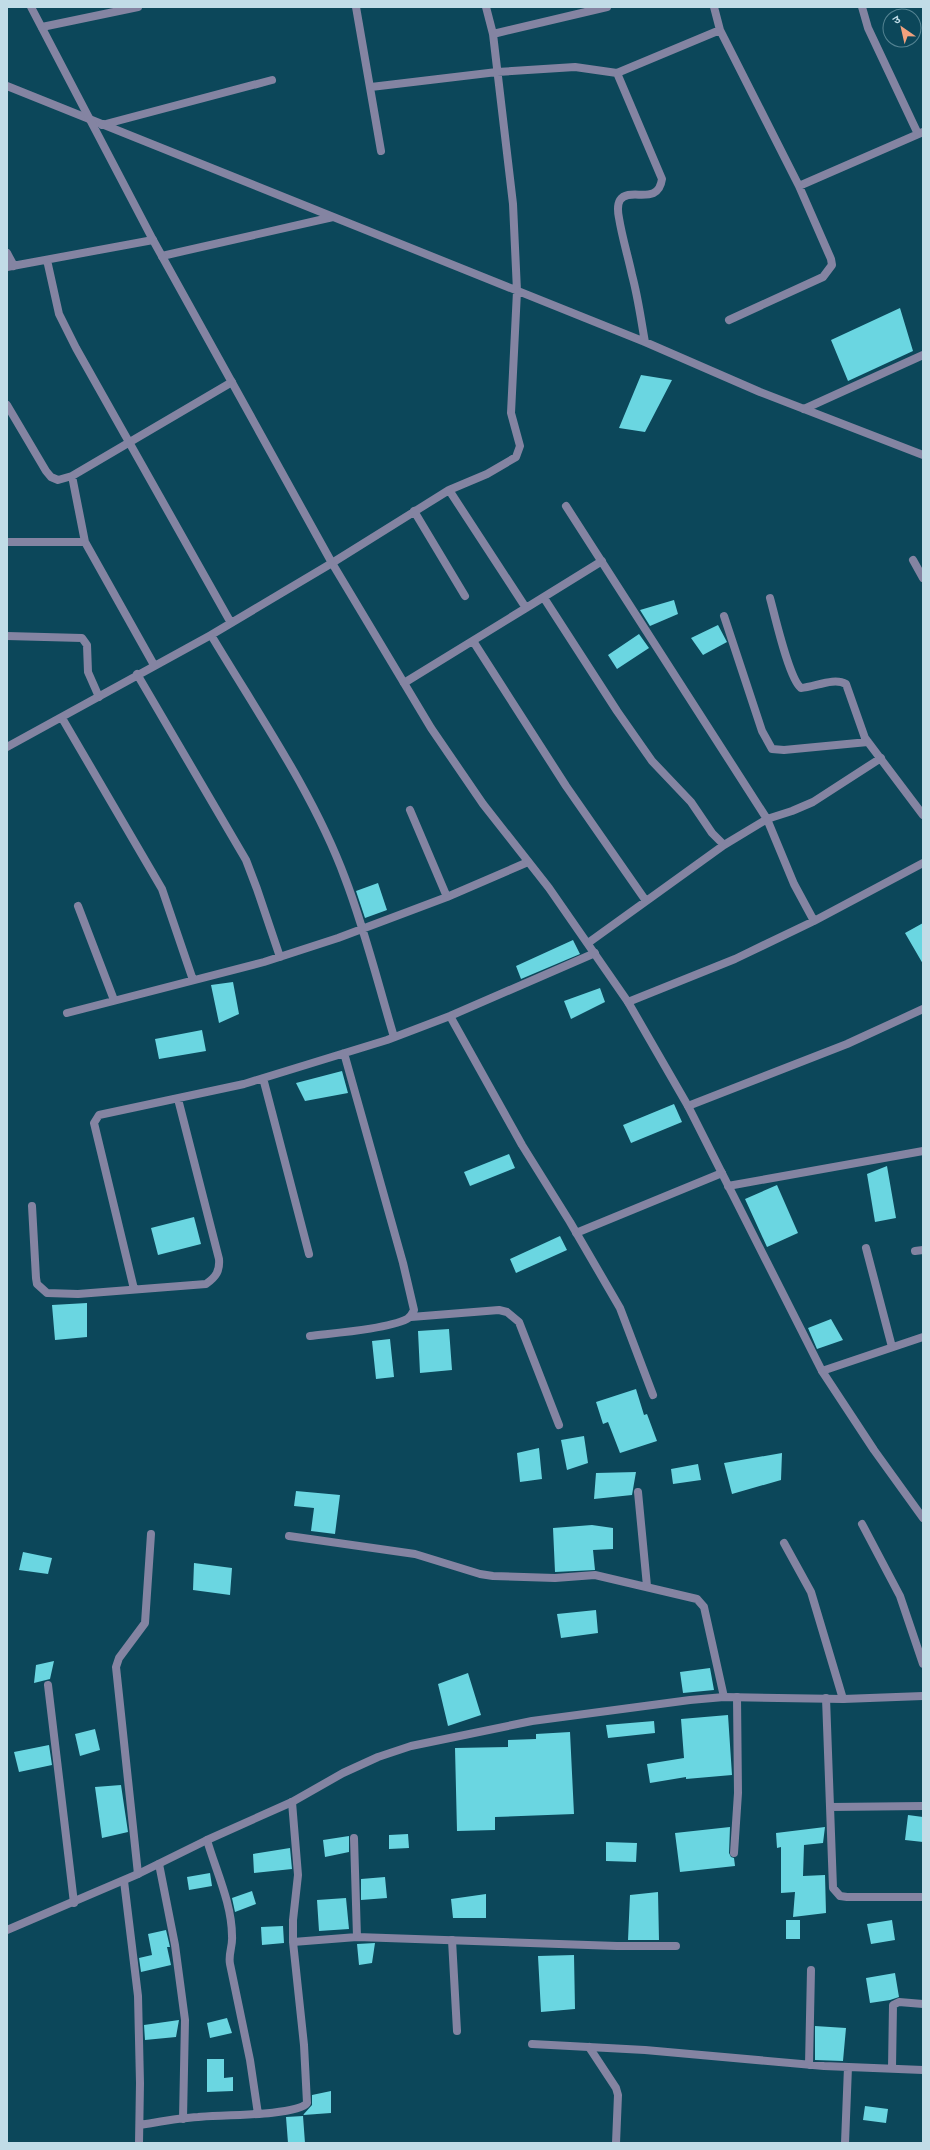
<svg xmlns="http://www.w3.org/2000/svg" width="930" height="2150" viewBox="0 0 930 2150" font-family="'Playfair Display','Noto Sans Devanagari',serif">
<rect width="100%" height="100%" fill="#0c475a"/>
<path fill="#6ad6e1" d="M900,308L913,351L848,381L831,340Z
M641,375L672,380L645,432L619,428Z
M674,600L678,614L650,626L640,610Z
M718,625L727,642L703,655L691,638Z
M639,634L649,648L617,669L608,655Z
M378,883L387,910L365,918L356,891Z
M923,923V964L905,933Z
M573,940L580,954L521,979L516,966Z
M233,982L239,1014L219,1023L211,985Z
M600,988L605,1002L571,1019L564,1001Z
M202,1030L206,1051L159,1059L155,1039Z
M342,1071L348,1093L305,1101L296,1083Z
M674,1104L682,1122L631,1143L623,1125Z
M509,1154L515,1168L470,1186L464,1172Z
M887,1166L896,1218L875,1222L867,1174Z
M777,1185L798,1233L767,1247L745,1199Z
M194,1217L201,1244L158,1255L151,1228Z
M560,1236L567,1250L516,1273L510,1259Z
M87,1303V1337L55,1340L52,1305Z
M831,1319L843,1340L817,1349L808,1328Z
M449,1329L452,1370L420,1373L418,1331Z
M390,1339L394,1377L376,1379L372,1341Z
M636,1389L644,1415L647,1414L657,1441L620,1453L608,1422L603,1424L596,1402Z
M584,1436L588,1463L567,1470L561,1440Z
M539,1448L542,1479L520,1482L517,1453Z
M782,1453L781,1480L732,1494L724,1463Z
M698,1464L701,1480L673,1484L671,1469Z
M636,1472L632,1495L594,1499L596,1473Z
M296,1491L340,1495L335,1534L311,1531L314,1508L294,1506Z
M592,1525L613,1528V1549L593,1550L595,1570L555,1572L553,1528Z
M23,1552L52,1558L48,1574L19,1570Z
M194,1563L232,1568L230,1595L193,1590Z
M596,1610L598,1633L561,1638L557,1614Z
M54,1661L50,1679L34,1683L36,1665Z
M710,1668L714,1690L683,1693L680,1672Z
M468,1673L481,1715L448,1726L438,1684Z
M728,1715L732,1775L686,1779V1777L650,1783L647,1764L684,1758L681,1719Z
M654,1721L655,1733L608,1738L606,1725Z
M95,1729L100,1750L80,1756L75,1734Z
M570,1732L574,1814L495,1817V1830L457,1831L455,1748L508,1747V1740L536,1739V1734Z
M49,1745L52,1765L19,1772L14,1752Z
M121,1785L128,1832L102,1838L95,1787Z
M908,1815L923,1817V1842L905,1840Z
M730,1827L729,1853L731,1857L734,1858L735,1866L680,1872L675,1833Z
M825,1827L823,1843L804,1845L803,1876L825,1875L826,1913L793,1917L795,1892L781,1893V1847L777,1848L776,1833Z
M408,1834L409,1848L389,1849V1835Z
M349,1836V1852L325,1857L323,1840Z
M606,1842L637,1843L636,1862L606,1861Z
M290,1848L292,1869L254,1873L253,1854Z
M210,1873L212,1886L189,1890L187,1877Z
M385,1877L387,1898L361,1900V1879Z
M252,1891L256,1904L235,1912L232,1898Z
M658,1892L659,1940H628L630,1895Z
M486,1894V1918H453L451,1899Z
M346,1898L349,1929L319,1931L317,1900Z
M786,1920H800V1939H786Z
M892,1920L895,1940L871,1944L867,1924Z
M283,1926L284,1943L262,1945L261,1927Z
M166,1930L170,1947H167L171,1965L141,1972L139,1958L152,1955L148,1934Z
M375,1943L372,1963L359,1965L357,1944Z
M574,1955L575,2009L541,2012L538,1956Z
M895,1973L899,1997L890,2000L870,2003L866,1978Z
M227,2018L232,2033L210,2038L207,2023Z
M179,2020L176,2037L145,2040L144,2025Z
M815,2026L846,2028L843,2061L815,2060Z
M207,2059H224V2078L233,2077V2091L207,2092Z
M331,2091V2113L303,2115L312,2105V2095Z
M865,2106L888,2109L886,2123L863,2120Z
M303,2116L305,2143H288L286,2117Z"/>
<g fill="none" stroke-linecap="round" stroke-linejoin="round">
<path stroke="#8484a2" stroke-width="8" d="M452,1940L457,2031
M589,2047L616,2088L618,2095L616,2143"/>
<path stroke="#8484a2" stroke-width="8" d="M356,7L381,151
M714,7L720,30L799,186L831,259L832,265L823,277L729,320
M862,7L868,28L918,134
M42,27L138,7
M493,34L607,7
M617,73L662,179C658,207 630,186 620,200C617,205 618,213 619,218C622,237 628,256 632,275C638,297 641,320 645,342
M7,86L645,342L760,392L923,455
M371,87L497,72L575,67L617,73L720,30
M102,125L272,80
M799,186L923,132
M7,253L14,266
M162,256L333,217
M47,260L59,314L76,348L231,623
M7,267L153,240
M7,405L46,471L51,477L58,480L72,476L232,382
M804,409L923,355
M72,476L85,542L154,665
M449,490L526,608L602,561
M566,506L767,819L794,884L814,921
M414,511L465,596
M7,542H85
M913,560L923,578
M544,598L617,711L652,761L691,802L712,833L724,845
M770,598C775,616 789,679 801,688C815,687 834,677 846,684L865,738L923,815
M724,616L762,731L772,749L784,750L868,742
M211,635C257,712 314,794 345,878C365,930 378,984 394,1037
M7,636L82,638L87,645L88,672L99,697
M473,641L566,786L646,901
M137,674L246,860L257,889L280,957
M404,683L526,608
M62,718L162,889L193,980
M7,747L211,635L332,563L449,490L487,474L516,457L520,446L511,413L517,291L513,204L493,34L486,7
M410,810L447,897
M78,906L114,1000
M588,943L724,845L767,819L792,811L813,802L881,758
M628,1002L735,959L814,921L923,863
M67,1013L264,962L338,938L447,897L528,862
M450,1016L522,1145L570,1222L620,1308L653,1395
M263,1078L309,1254
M688,1106L847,1044L923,1009
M728,1186L923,1151
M32,1206L36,1278L37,1284L47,1293L78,1294L206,1284C216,1277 220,1271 219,1259L178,1099
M576,1233L722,1173
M866,1248L892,1347
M915,1251L923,1250
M134,1289L94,1123L99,1115L244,1084L387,1040L450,1016L595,953
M411,1317L499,1310L507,1312L519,1322L559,1425
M310,1336C334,1333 387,1329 407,1319C411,1317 412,1314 414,1310L403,1263L344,1053
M822,1371L923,1337
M638,1492L647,1586
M862,1524L900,1596L923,1664
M289,1536L415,1554L480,1574L493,1576L555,1578L595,1575L697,1599L704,1607L724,1697
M784,1543L811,1592L843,1699
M48,1685L74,1903
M826,1698L833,1888L840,1896L847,1897H923
M830,1807L923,1806
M354,1838L357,1937
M207,1840C216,1871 232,1904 232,1936C233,1946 228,1954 230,1964L250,2060L258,2114
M734,1853L738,1793L737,1697
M159,1864L175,1945L185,2020L183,2119
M138,1874L116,1667L119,1658L145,1623L151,1534
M124,1881L138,1996L140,2083L139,2143
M293,1942L357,1937L617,1946H676
M532,2044L645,2050L824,2066L923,2070
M809,2065L811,1970
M892,2068L893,2005L899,2002L923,2004
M140,2125C159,2122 178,2118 198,2117C217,2115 297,2116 307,2103L304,2045L293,1942V1920L298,1875L292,1802
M845,2143L848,2067"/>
<path stroke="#8484a2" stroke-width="8" d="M31,7L153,240L332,563L431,728L483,804L549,888L628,1002L688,1106L822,1371L874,1450L923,1518
M7,1930L138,1874L207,1840L292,1802L343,1773L378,1757L411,1746L532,1721L690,1700L724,1697L843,1699L923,1696"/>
</g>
<rect width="930" height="2150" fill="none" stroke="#c1dce7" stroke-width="16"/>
<g transform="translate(902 28) rotate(326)"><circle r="19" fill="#0c475a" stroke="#548392"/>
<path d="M0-3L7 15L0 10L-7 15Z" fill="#f1a17d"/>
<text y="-6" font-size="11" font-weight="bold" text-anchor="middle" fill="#c1dce7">उ</text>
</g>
</svg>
